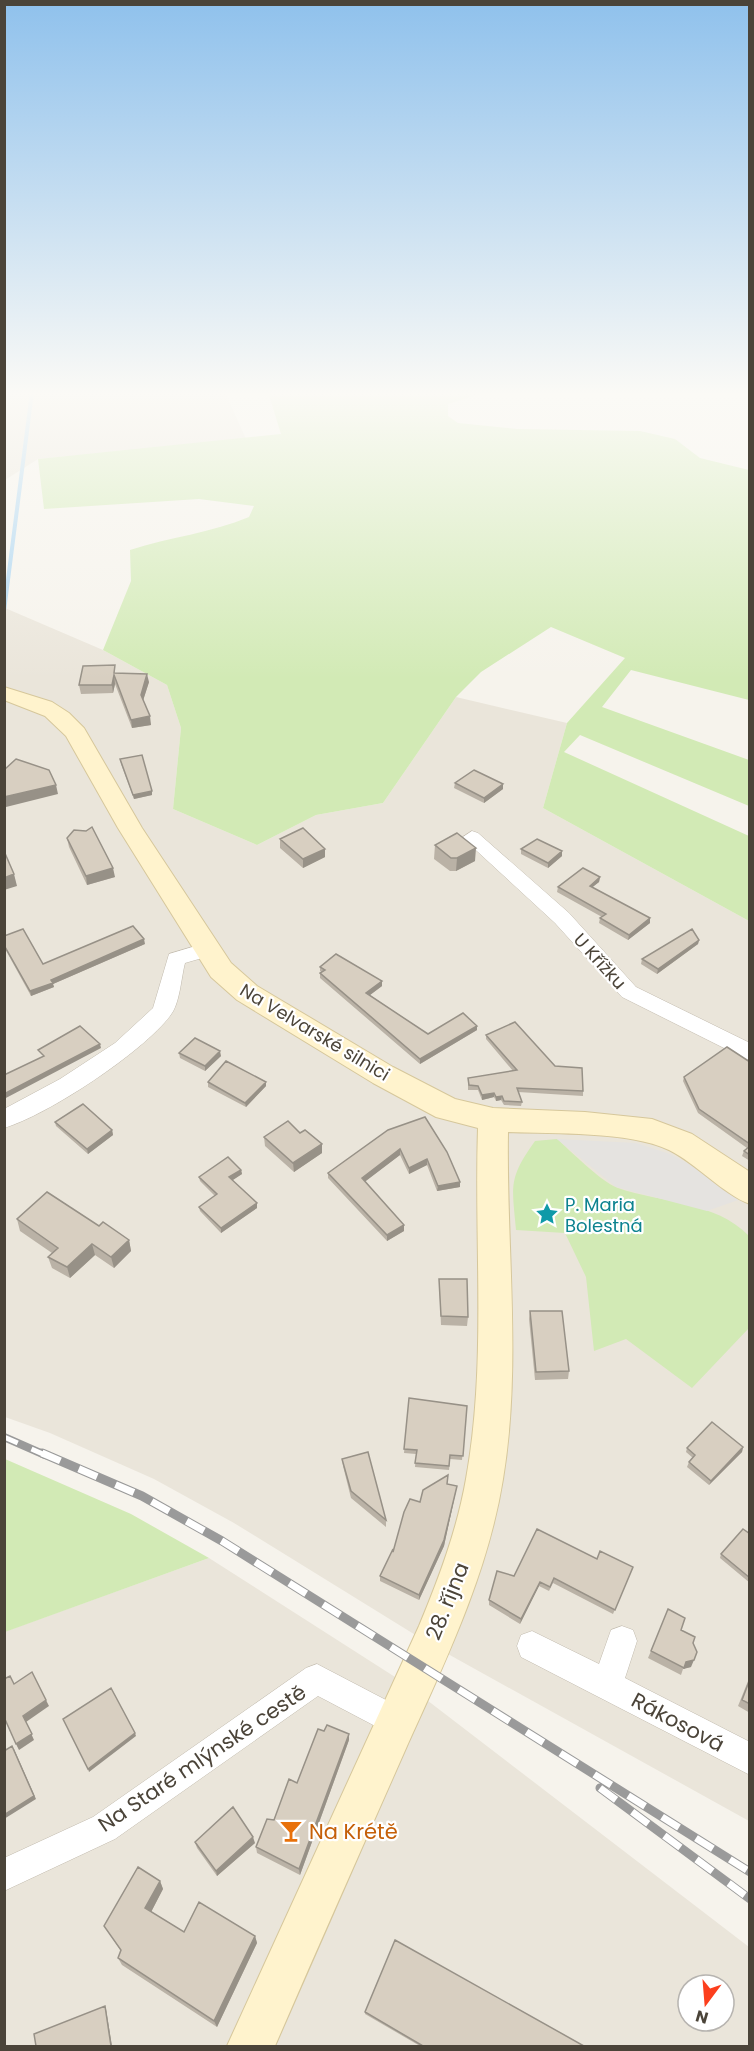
<svg xmlns="http://www.w3.org/2000/svg" width="754" height="2051" viewBox="0 0 754 2051" font-family="Poppins,sans-serif">
<rect width="100%" height="100%" fill="#f6f3ec"/>
<path fill="#eae5da" fill-rule="evenodd" d="M5,392H225L246,439L38,459L5,480Z
M5,608L103,650L167,685L181,728L173,809L257,845L316,815L383,803L456,697L567,723L543,808L749,921V1821L430,1644L234,1523L154,1479L50,1433L5,1417Z
M209,1558L406,1684L749,1947V2046H5L4,1632ZM688,1985H724V2021H688Z"/>
<path fill="#d2eab5" d="M268,392H486L448,404V416L458,423L517,429L640,431L675,439L700,458L749,470V700L631,670L602,707L749,760V806L580,735L564,752L749,836V921L543,808L567,723L625,658L551,627L481,672L456,697L383,803L316,815L257,845L173,809L181,728L167,685L103,650L131,581L130,550C170,537 211,533 249,517L254,506L199,499L44,509L38,459L281,434Z
M557,1139C572,1152 600,1181 618,1188C662,1203 715,1201 749,1236V1328L692,1388L626,1339L594,1351L586,1277L565,1233L516,1230C512,1185 508,1179 535,1141Z
M5,1459L131,1514L209,1558L5,1632Z"/>
<path fill="#e5e3e0" d="M557,1139L636,1143L670,1154L702,1171L738,1200L707,1211L616,1187Z"/>
<g fill="none" stroke-linecap="round" stroke-linejoin="round">
<path stroke="#a9d4f2" stroke-width="4" d="M4,611L32,392"/>
<g stroke="#c2bbae" stroke-width="1">
<path id="street" d="M472,831L478,833L569,913L636,987L750,1043V1061L622,997L555,923L466,841L463,837Z
M209,942L216,944L219,949L216,954L185,963C181,978 180,1004 170,1016C143,1052 48,1115 4,1128V1109L60,1079L115,1043L153,1008L169,954Z
M622,1626L633,1630L637,1641L625,1678L750,1742V1775L521,1657L517,1646L521,1635L532,1631L599,1664L611,1630Z
M317,1664L407,1711L411,1722L407,1733L396,1737L318,1696L115,1839L4,1891V1858L93,1817L306,1668Z"/>
</g>
<g stroke="#d6c79b" stroke-width="2">
<path id="secondary" d="M4,687L52,702L69,713L84,728L142,828L231,963L257,986L393,1067L455,1099L493,1108L585,1112L652,1119L692,1134L750,1172V1204C724,1195 696,1163 669,1150C629,1131 553,1134 508,1132C506,1247 522,1365 503,1479C488,1573 446,1660 407,1746C363,1846 318,1946 275,2046H227L419,1626C439,1578 457,1530 466,1479C487,1364 474,1244 478,1128L436,1117L373,1083L237,1000L211,977L118,828L66,736L45,716L4,700Z"/>
</g>
<use href="#street" fill="#fff" fill-rule="evenodd"/>
<use href="#secondary" fill="#fff3cd" fill-rule="evenodd"/>
<g stroke="#9a9a9a" stroke-width="8">
<path id="rail-far1" d="M4,1437L45,1455"/>
</g>
<g stroke="#9a9a9a" stroke-width="9">
<path id="rail" d="M42,1453L142,1496L222,1541L750,1872
M600,1788L750,1899"/>
</g>
<use href="#rail-far1" stroke="#fff" stroke-width="5" stroke-dasharray="15" stroke-linecap="butt"/>
<use href="#rail" stroke="#fff" stroke-width="7" stroke-dasharray="20" stroke-linecap="butt"/>
</g>
<path fill="#bab2a6" d="M116,673L149,682L143,700L151,725L132,728L115,684L113,693L81,694L79,685Z
M120,759L152,791V795L134,799L121,764Z
M455,783L503,784V789L484,803L454,788Z
M67,838L115,877L87,885L69,847Z
M280,839L325,857L303,868L280,848Z
M435,845L475,861L456,871H450L434,859Z
M521,849L562,851V856L548,868L521,854Z
M600,877L599,882L592,887L650,918V923L628,940L599,923L600,918L602,917L557,892L558,887Z
M4,936L43,964L145,944L53,984L54,987L31,996L4,947Z
M699,940L698,944L657,974L641,964L642,959Z
M320,967L382,986L370,995L428,1034L477,1026V1030L420,1064L320,978V973L322,972L320,971Z
M486,1035L555,1066L583,1091V1096L518,1092L522,1102L521,1106L504,1105L501,1100L496,1101L494,1097L482,1100L478,1090H468V1078L513,1071L486,1039Z
M179,1053L221,1056L205,1071L180,1058Z
M750,1062V1161L742,1156L744,1151L747,1148L698,1113L683,1081L684,1077Z
M208,1082L266,1086L246,1107L208,1087Z
M55,1122L112,1130L113,1135L88,1154L56,1126Z
M388,1130L447,1152L460,1187L437,1191L427,1165L409,1174L400,1155L365,1181L404,1225V1231L387,1241L328,1178V1173Z
M264,1137L322,1153L294,1172L265,1146Z
M241,1170L242,1174L232,1180L257,1208L221,1233L200,1211L199,1207L215,1196L200,1181L199,1177Z
M17,1219L99,1226L129,1240L131,1251L114,1268L95,1255L70,1278L52,1268L48,1257L52,1253L20,1231Z
M439,1279L468,1317L467,1326L441,1325Z
M530,1311L569,1371L568,1379L535,1380L529,1319Z
M409,1398L467,1406L462,1460L450,1459L449,1470L415,1467L416,1454L404,1453Z
M743,1447L742,1452L709,1485L687,1467L689,1462L693,1458L686,1452L687,1448Z
M342,1459L386,1520V1527L351,1498L343,1466Z
M447,1484L457,1486L444,1546L419,1600L380,1581V1576L420,1502Z
M750,1534V1583L720,1558L721,1554Z
M597,1559L633,1567L613,1614L553,1583L549,1591L539,1586L520,1624L489,1605V1600L514,1576Z
M693,1643L691,1667L683,1669L681,1675L648,1658L651,1651Z
M750,1676V1713L738,1706Z
M349,1740L300,1875L257,1853L256,1847L297,1783Z
M195,1842L255,1843L217,1876L197,1848Z
M160,1881L163,1889L151,1912L184,1932L255,1936L257,1943L217,2027L122,1965L118,1958L121,1951L104,1926Z
M365,2012L584,2046H420L365,2014Z"/>
<path fill="#979187" d="M147,674L149,682L142,704L141,695Z
M114,675L115,684L113,693L112,685Z
M150,716L151,725L132,728L131,720Z
M503,784V789L484,803V798Z
M56,785L58,794L6,807L4,797Z
M152,791V795L134,799L133,795Z
M476,848L475,861L456,871L457,858Z
M325,849V857L303,868V859Z
M562,851V856L548,868V863Z
M113,868L115,877L87,885L86,876Z
M14,874L17,886L4,890V878Z
M600,877L599,882L589,890L590,886Z
M650,918V923L628,940L629,935Z
M144,939L145,944L53,984L54,987L31,996L30,991L51,980Z
M699,940L698,944L657,974L658,969Z
M382,981V986L366,998V993Z
M477,1026V1030L420,1064V1059Z
M100,1044L101,1048L4,1099V1094Z
M220,1051L221,1056L205,1071V1066Z
M266,1082V1086L246,1107L245,1103Z
M494,1093V1097L482,1100V1095Z
M502,1096L501,1100L496,1101V1097Z
M112,1130L113,1135L88,1154L87,1149Z
M322,1144V1153L294,1172L293,1163Z
M400,1149V1155L362,1184V1178Z
M427,1159V1165L409,1174V1168Z
M241,1170L242,1174L230,1182L229,1177Z
M460,1182V1187L437,1191L438,1186Z
M257,1203V1208L221,1233V1228Z
M404,1225V1231L387,1241V1235Z
M129,1240L131,1251L114,1268L111,1257Z
M92,1244L95,1255L70,1278L67,1267Z
M743,1447L742,1452L709,1485L711,1481Z
M457,1486L444,1546L419,1600V1595Z
M540,1582L539,1586L520,1624L521,1619Z
M694,1660L691,1667L683,1669L686,1662Z
M46,1700L49,1706L26,1722L34,1740L19,1750L16,1744L23,1716Z
M135,1733L136,1736L89,1772L88,1769Z
M349,1734V1740L300,1875L299,1869Z
M14,1749L36,1799L4,1819V1815Z
M253,1837L255,1843L217,1876L216,1871Z
M160,1881L163,1889L149,1916L145,1908Z
M255,1936L257,1943L217,2027L214,2021Z
M105,2006L106,2009L112,2046H111Z"/>
<path fill="#d8cfc1" stroke="#979187" stroke-width="1.5" d="M115,665L114,673L147,674L141,695L150,716L131,720L114,675L112,685H79L83,666Z
M142,755L152,791L133,795L120,759Z
M16,759L49,770L56,785L4,797V770Z
M474,770L503,784L484,798L455,783Z
M92,827L113,868L86,876L67,838L74,830L86,831Z
M303,828L325,849L303,859L280,839Z
M457,833L476,848L457,858H451L435,845Z
M537,839L562,851L548,863L521,849Z
M4,851L14,874L4,878Z
M583,868L600,877L590,886L650,918L629,935L600,918L606,914L558,887Z
M133,926L144,939L51,980L53,983L30,991L4,945V936L23,929L43,964Z
M692,929L699,940L658,969L642,959Z
M336,954L382,981L366,993L428,1034L463,1013L477,1026L420,1059L320,973L325,970L320,967Z
M515,1022L555,1066L582,1068L583,1091L517,1088L522,1102L504,1101L502,1096L496,1097L494,1093L482,1095L478,1086L469,1085L468,1078L517,1070L486,1035Z
M80,1026L100,1044L4,1094V1075L44,1056L38,1050Z
M195,1038L220,1051L205,1066L179,1053Z
M727,1047L750,1062V1144L699,1109L684,1077Z
M226,1061L266,1082L245,1103L208,1082Z
M83,1104L112,1130L87,1149L55,1122Z
M425,1117L447,1152L460,1182L438,1186L427,1159L409,1168L400,1149L362,1178L404,1225L387,1235L328,1173L388,1130Z
M288,1121L300,1133L305,1130L322,1144L293,1163L264,1137Z
M750,1146V1155L744,1151Z
M228,1157L241,1170L229,1177L257,1203L221,1228L199,1207L217,1194L199,1177Z
M47,1192L99,1226L103,1222L129,1240L111,1257L92,1244L67,1267L48,1257L58,1248L17,1219Z
M439,1279H467L468,1317L441,1316Z
M530,1311H562L569,1371L536,1372Z
M409,1398L467,1406L463,1456L450,1455L449,1466L415,1463L417,1450L404,1449Z
M712,1422L743,1447L711,1481L689,1462L695,1455L687,1448Z
M368,1452L386,1520L351,1491L342,1459Z
M448,1475L447,1484L457,1486L444,1540L419,1595L380,1576L393,1549V1552L404,1512L410,1499L420,1502L423,1490Z
M537,1529L597,1559L600,1551L633,1567L615,1610L554,1578L550,1587L540,1582L521,1619L489,1600L497,1571L514,1576Z
M743,1529L750,1534V1578L721,1554Z
M668,1609L685,1618L681,1630L695,1637L693,1643L697,1652L694,1660L686,1662L684,1668L651,1651Z
M32,1672L46,1700L23,1716L32,1734L16,1744L4,1717V1679L10,1676L14,1684Z
M750,1679V1704L742,1700Z
M111,1688L135,1733L88,1769L63,1719Z
M327,1725L349,1734L299,1869L256,1847L267,1819L274,1820L289,1779L297,1783L318,1729L324,1731Z
M12,1746L34,1796L4,1815V1751Z
M233,1807L253,1837L216,1871L195,1842Z
M138,1867L160,1881L145,1908L184,1932L199,1902L255,1936L214,2021L118,1958L121,1950L104,1926Z
M395,1940L584,2046H423L365,2012Z
M105,2006L111,2046H36L34,2034Z"/>
<linearGradient id="sky" x2="0" y2="1"><stop stop-color="#8fc1ec"/><stop offset="0.58" stop-color="#fbfaf6"/><stop offset="1" stop-color="#fbfaf6" stop-opacity="0"/></linearGradient>
<rect width="754" height="679" fill="url(#sky)"/>
<defs>
<g id="sight-bare" transform="scale(1.8)"><path d="M0-6L1.8-2.2L6-1.7L2.9 1.2L3.7 5.4L0 3.3L-3.7 5.4L-2.9 1.2L-6-1.7L-1.8-2.2Z" fill="#0f9aa8" stroke="#fff" stroke-width="2.5" paint-order="stroke"/></g>
<g id="bar-bare" transform="scale(1.8)"><path d="M-6-5H6L.8 .8V4.5H3.5V6h-7V4.5H-.8V.8Z" fill="#e8710a" stroke="#fff" stroke-width="2.5" paint-order="stroke"/></g>
</defs>
<g fill-rule="evenodd">
<use href="#sight-bare" x="547" y="1214"/>
<use href="#bar-bare" x="291" y="1831"/>
</g>
<g text-anchor="middle" dominant-baseline="central" stroke-width="4.5" stroke-linejoin="round" paint-order="stroke">
<g font-size="18" fill="#4b4439" stroke="#fff">
<text transform="translate(600 961) rotate(48)">U Křížku</text>
<text transform="translate(315 1032) rotate(31)">Na Velvarské silnici</text>
</g>
<g font-size="18" fill="#0d838f" stroke="#fff" text-anchor="start">
<text x="565" y="1204">P. Maria<tspan x="565" dy="21">Bolestná</tspan></text>
</g>
<g font-size="21" fill="#4b4439" stroke="#fff">
<text transform="translate(447 1601) rotate(-68)">28. října</text>
<text transform="translate(678 1722) rotate(28)">Rákosová</text>
<text transform="translate(202 1758) rotate(-34)">Na Staré mlýnské cestě</text>
</g>
<g font-size="21" fill="#c56008" stroke="#fff" text-anchor="start">
<text x="309" y="1831">Na Krétě</text>
</g>
</g>
<rect width="754" height="2051" fill="none" stroke="#4b4439" stroke-width="12"/>
<g transform="translate(706 2003) rotate(196)"><circle r="28" fill="#ffffff" stroke="#b7b4b0" stroke-width="1.5"/>
<path d="M0-4.5L10 22L0 15L-10 22Z" fill="#fc3f1d"/>
<text y="-9" font-size="16" font-weight="bold" text-anchor="middle" fill="#4b4439">N</text>
</g>
</svg>
